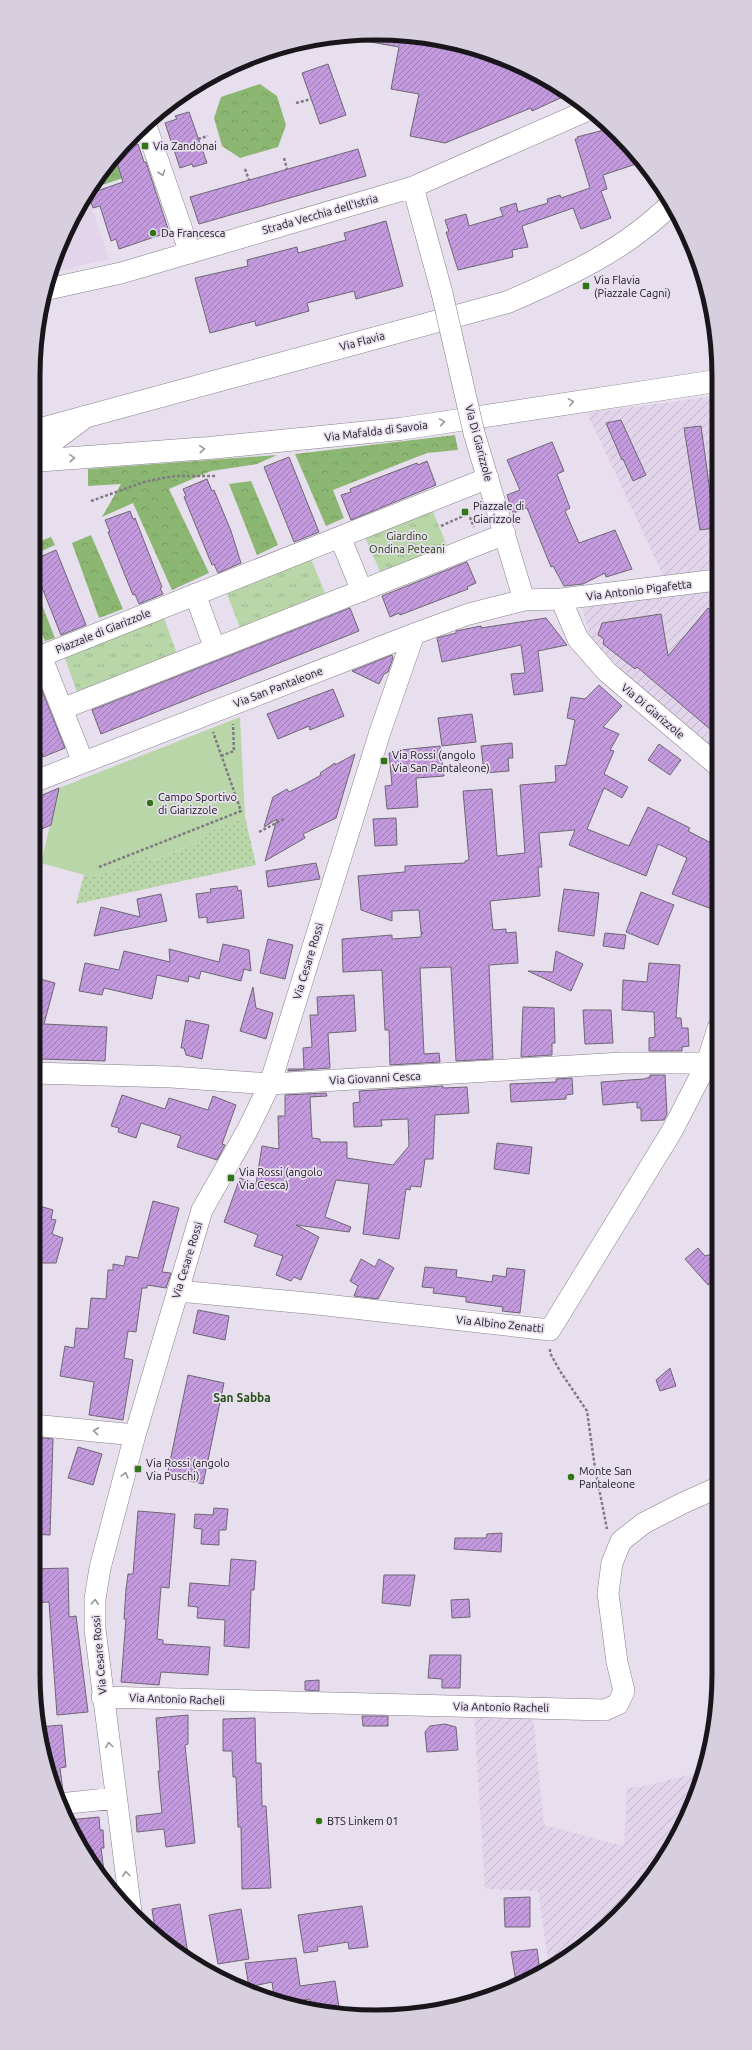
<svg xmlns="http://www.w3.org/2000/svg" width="752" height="2050" viewBox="0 0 752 2050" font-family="Ubuntu,sans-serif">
<defs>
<pattern id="industrial-furrows" width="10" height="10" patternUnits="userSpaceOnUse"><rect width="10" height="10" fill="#e2d5eb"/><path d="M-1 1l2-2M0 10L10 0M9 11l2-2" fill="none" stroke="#c1b6c9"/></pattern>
<pattern id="grass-dots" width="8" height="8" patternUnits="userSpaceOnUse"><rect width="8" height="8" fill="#b8d6a8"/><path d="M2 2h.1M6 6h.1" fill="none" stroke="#9db790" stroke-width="1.8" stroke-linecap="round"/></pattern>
<pattern id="forest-crowns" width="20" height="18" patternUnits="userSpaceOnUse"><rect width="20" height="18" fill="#8cb772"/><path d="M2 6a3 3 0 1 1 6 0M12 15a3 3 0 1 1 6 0" fill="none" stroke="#789c62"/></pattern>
<pattern id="park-tufts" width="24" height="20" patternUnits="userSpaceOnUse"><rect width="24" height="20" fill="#b8d6a8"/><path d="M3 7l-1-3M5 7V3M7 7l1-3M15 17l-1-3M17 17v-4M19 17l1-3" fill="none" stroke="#9db790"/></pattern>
<pattern id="building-hatch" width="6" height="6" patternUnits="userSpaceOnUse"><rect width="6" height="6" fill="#c49ade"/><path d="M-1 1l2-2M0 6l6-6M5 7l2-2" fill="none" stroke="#9e7cb3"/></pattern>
</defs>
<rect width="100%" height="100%" fill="#e8dfee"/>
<path fill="#e2d5eb" d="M87,194L109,259L50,273L68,225Z"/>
<path fill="url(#industrial-furrows)" d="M716,396L717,751L630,678L590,638L578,590L663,575L587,413Z
M474,1714L533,1715L544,1825L624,1846L627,1788L646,1786L703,1771L661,1865L619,1916L567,1959L549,1967L538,1891L485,1889Z"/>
<path fill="url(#grass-dots)" d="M245,817L256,865L76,904L84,875L92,877L150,855L153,861L200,842L198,836Z"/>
<path fill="url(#forest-crowns)" d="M260,84L277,96L286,125L278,147L240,158L222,146L214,118L221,97Z
M115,156L123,178L90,189L104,167Z
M455,435L458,450L427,453L333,490L344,518L326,526L295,454Z
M277,455L257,464L211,471L169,489L209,573L172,590L133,503L102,517L121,484L88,486V469Z
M251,481L278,545L257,555L229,484Z
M91,535L123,609L99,618L72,543Z
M51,537L55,545L33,555V544Z
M33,582L55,638L45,641L33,612Z"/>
<path fill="url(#park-tufts)" d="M432,509L448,548L382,576L365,537Z
M311,559L325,593L240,628L227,594Z
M164,618L177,654L77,692L64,656Z"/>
<path fill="#b8d6a8" d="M240,717L245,817L198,836L200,842L152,861L150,855L92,877L41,863L59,788Z"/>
<path fill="url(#building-hatch)" stroke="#6d6673" d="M398,34L465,45L548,79L567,95L532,111L531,108L445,143L410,136L419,94L391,89L399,47L365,41L366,35Z
M328,64L346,115L320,124L302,73Z
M189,112L207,163L193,167L192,164L180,168L165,123L177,119L175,116Z
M608,129L634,150L642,162L603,175L607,189L601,191L611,218L581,229L573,208L522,226L528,247L512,250L513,257L458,270L446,232H449L445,220L466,214L469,226L503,216L500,208L516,203L518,212L548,203L547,199L560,195L561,198L590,188L575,139H578L577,137Z
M138,144L144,162H146L169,232L119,249L116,239L111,241L100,206L93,208L88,194L123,182L115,156L119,151Z
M358,149L366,176L199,224L190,197Z
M386,221L403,286L356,299L354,291L307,303L309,311L256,326L255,321L210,333L195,278L248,266L247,260L297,247L298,253L346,240L344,233Z
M621,420L646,475L633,481L623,459L622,460L606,423Z
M701,426L715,528L700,530L684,428Z
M552,442L564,471L557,474L570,508L565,511L579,543L615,530L632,569L606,577L605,573L583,584L564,586L553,566L551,567L527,508L513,513L507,495L520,490L507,460Z
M289,457L319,532L294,542L264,467Z
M427,461L436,485L351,520L341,495L351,492L350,489L375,479L417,463L418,465Z
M207,479L212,491L214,490L231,531L241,563L218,573L214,564L212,565L184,497L186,496L183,489Z
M130,511L133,519L135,518L162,587L160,588L163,594L139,604L135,594L133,595L124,573L108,532H110L105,520Z
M56,550L86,625L61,635L33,565V560Z
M467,562L476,583L467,587L468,589L426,605L400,615L399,613L390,617L382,596Z
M350,608L359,631L101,734L92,710Z
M708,608L717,615V735L637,667L635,669L603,644L604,639L598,635L602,623L661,614L668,656Z
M546,618L567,645L538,651L543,691L514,695L511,674L525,673L521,645L442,662L437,638L456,633V631L481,626V628Z
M392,655L393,658L388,672L384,674L379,684L352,671Z
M33,668L65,748L43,757L40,747L37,748L33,738Z
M599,685L622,706L603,727L619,734L610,750L614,751L604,774L628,787L622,798L604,788L587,829L629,846L648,807L690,828L688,831L717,846V911L672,894L687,858L658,844L646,876L569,845L575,830L539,833L542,867H538L540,896L490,901L493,930L506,929V933L516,932L518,963L489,965L493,1059L456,1061L451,967L420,968L424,1054L439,1053L440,1062L390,1065L389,1030H385L382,970L343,972L342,939L392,935V939L421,937V933H423L421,932L419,910L392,911V921L361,910L358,876L405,872V866L465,863V861L469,860L463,791L492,789L497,856L525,853L520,785L556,782L555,766L566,765L575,720L567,718L571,697L585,699Z
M333,689L344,716L310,730L309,726L278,739L267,714Z
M472,714L476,742L442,746L438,718Z
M512,743L513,758H508L509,771L484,773L481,746Z
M659,744L681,760L670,775L648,760Z
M440,746L444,776L416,778L418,807L387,809L385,786L392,785L389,753H401L400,750Z
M355,754L336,818L303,834L305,838L265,861L277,819L264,827L273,797L287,789L289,792L305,784L321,775L320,773L335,763V765Z
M59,788L51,825L33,833V799Z
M396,818L397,845L375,846L373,819Z
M316,863L320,879L268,887L266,871Z
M237,886L238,891L241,890L244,918L207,923V917L199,918L196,894L211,892L210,889Z
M564,889L599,893L594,936L558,931Z
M641,892L674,905L658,945L626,932Z
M161,894L167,921L94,936L101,907L140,917L137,899Z
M605,933L626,935L624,949L603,946Z
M268,939L293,945L285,979L260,973Z
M223,944L249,950L251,971L244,969L241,981L201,971L199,979L189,976L188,982L157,975L152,999L104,988L102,995L79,991L85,963L119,970L124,951L170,962L169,949L219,962Z
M556,951L583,964L571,991L528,971L553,972Z
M649,963L680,965L676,1018H681L682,1028H688L689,1046L682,1047V1051H649V1038L655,1037L654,1012L622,1010L623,980L647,982Z
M33,977L55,983L44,1024L107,1027L105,1061L41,1059L33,1056Z
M253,987L256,1008L273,1013L266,1039L240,1031Z
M354,995L356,1031L328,1033L330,1068L288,1071V1069H304L303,1048L312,1047L310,1015H318L317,997Z
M523,1007L554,1008L555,1043H552V1055L521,1057Z
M583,1010H611L613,1043L585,1044Z
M186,1020L209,1025L202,1059L186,1055L184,1048H181Z
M650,1075H665L667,1114L664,1120L641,1121V1108H637V1102L603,1105L601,1082L644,1079L650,1077Z
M572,1078L573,1094L566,1095V1099L511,1102L510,1084L556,1082V1079Z
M443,1086V1088L467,1087L469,1113L435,1115L433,1159H425L421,1187L411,1186L410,1190L406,1189L399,1239L363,1234L369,1184L336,1180L325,1217L351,1227L349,1232L296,1225L319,1237L301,1280L294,1277L291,1281L276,1275L283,1256L254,1246L258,1235L224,1222L240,1178L256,1184L262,1146L279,1149L278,1116H285V1095L326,1093L327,1096L310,1097L312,1138L320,1139V1142H347V1158L393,1165L409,1146L408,1119L381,1120L382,1126L354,1127L353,1103L360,1102L359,1091Z
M122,1095L165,1109L169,1098L208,1110L213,1096L236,1105L222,1144L225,1145L217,1160L177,1147L181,1136L141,1123L136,1138L118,1132L119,1128L111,1126Z
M497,1143L532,1147L529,1174L494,1169Z
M153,1201L179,1208L162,1272L171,1273L166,1288L147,1285V1288H142L136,1332L128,1331L124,1358L133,1360L123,1420L89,1415L94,1382L60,1376L65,1346L74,1348L76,1328L88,1329L91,1298L106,1299L108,1270H113V1264L124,1266L126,1256L138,1258Z
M33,1204L53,1210L51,1219L56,1220L52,1234L63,1238L56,1263H33Z
M698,1248L705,1256L718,1252V1279L708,1285L685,1259Z
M361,1259L375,1267L379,1259L394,1268L378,1299L354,1296L358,1286L350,1281Z
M425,1267L457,1270L456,1277L492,1282L493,1275L506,1277L507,1268L525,1270L520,1313L502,1311L503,1307L466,1302V1297L433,1293L434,1288L422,1287Z
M198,1310L229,1316L225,1340L193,1333Z
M670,1368L676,1386L660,1391L656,1380Z
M188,1375L224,1383L203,1484L167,1476Z
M33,1437L53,1439L50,1535L33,1534Z
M78,1447L102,1454L93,1485L68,1478Z
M214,1508L228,1509L226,1530H219V1545L201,1544L202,1529L194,1528L195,1514L213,1515Z
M138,1511L175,1514L169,1588L161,1587L157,1639L163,1640V1644L210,1647L208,1675L161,1672L159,1685L121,1682L126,1619H124L126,1589L128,1574H133Z
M502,1533L501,1552L454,1549L455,1538H486L487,1534Z
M231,1559L256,1561L254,1590H251L249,1648L224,1646L225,1620L197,1618L198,1607L188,1606L190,1583L229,1586Z
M68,1568L69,1617L76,1616L88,1712L57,1715L49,1602L33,1603V1569Z
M384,1575H415L410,1606L382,1603Z
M469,1599L470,1617L452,1618L451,1600Z
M430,1655H461L460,1688H442V1679L428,1678Z
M319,1680V1691L305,1690V1681Z
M188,1715V1744L185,1745L195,1843L166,1847L164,1829L137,1832L136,1816L162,1813L158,1771H160L156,1718Z
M362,1716H388V1726H363Z
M255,1718L256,1763H261L262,1806H266L271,1888L242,1889L241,1827H238L236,1777H233L232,1751H223V1719Z
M445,1724L456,1727L458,1750L427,1752L425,1732L430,1726Z
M62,1725L66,1767L60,1768L63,1791L55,1793L40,1741L38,1727Z
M99,1817L100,1830H103L104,1848H101L105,1879L68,1820Z
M530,1897V1927H505L504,1898Z
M180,1904L189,1960L167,1946L156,1936L152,1909Z
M362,1906L368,1947L349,1949L348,1942L317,1947L318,1951L304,1953L298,1915Z
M241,1909L249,1959L218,1964L209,1915Z
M537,1949L540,1971L516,1982L511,1952Z
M296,1958L300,1986L335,1981L340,2014H331L311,2008L310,1999L293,2002L274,1997L272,1982L249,1987L245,1963Z"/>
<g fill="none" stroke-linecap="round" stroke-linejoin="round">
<g stroke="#877f8c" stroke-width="22">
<path id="street" d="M145,123L190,253
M413,187L442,293
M44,290L121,273L413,187L586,111
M474,433L524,600L561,599L578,639L607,672L717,765
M340,537L362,591
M195,594L215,649
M561,599L717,580
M62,709L505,534
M83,762L41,656L488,478
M33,782L414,634L469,614L524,600
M33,1073L171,1077L270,1084L622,1063H707L718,1065
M178,1291L317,1304L550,1330L672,1131L707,1063L718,1028
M33,1425L135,1435
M102,1697L605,1710L618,1704L624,1691L617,1662L608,1593L612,1563L621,1541L644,1523L683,1503L719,1487
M59,1804L116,1798
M131,1912L95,1629V1599L100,1568L135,1435L202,1210L247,1131L270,1084L380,732L414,634"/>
</g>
<g stroke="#877f8c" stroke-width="23">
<path id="secondary" d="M33,456L85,417
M33,461L209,448L400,429L716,381"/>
</g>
<g stroke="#877f8c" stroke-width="23">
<path id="primary" d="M33,431L508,302C566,277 625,250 670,205"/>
</g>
<path stroke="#807a85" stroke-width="2.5" stroke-dasharray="3 2" stroke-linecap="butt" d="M296,103L311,99
M198,139L208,136
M284,158L287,169
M245,169L249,180
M91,501L147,481L175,476H217
M466,508L474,527
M441,526L468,514
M221,756L234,751L233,724
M259,832L284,819
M99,867L241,811L213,732
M550,1349V1353L560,1371L587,1411L595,1468L607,1529"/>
<use href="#street" stroke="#fff" stroke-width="21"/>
<use href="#secondary" stroke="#fff" stroke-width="22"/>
<use href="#primary" stroke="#fff" stroke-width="22"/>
<g stroke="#877f8c" stroke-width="22" stroke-linecap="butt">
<path id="street-bridge" d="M442,293L474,433"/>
</g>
<use href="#street-bridge" stroke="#fff" stroke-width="21"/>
</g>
<defs><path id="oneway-chevron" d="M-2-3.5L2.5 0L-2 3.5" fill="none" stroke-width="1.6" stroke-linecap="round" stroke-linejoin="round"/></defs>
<g stroke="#979698">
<use href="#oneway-chevron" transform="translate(162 173) rotate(71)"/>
<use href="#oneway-chevron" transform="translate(571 402) rotate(-9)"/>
<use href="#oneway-chevron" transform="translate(442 422) rotate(-9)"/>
<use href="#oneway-chevron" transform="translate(202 449) rotate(-4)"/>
<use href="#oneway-chevron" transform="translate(72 458) rotate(-4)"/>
<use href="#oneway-chevron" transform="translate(96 1431) rotate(-174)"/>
<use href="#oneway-chevron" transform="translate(125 1475) rotate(-75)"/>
<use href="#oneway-chevron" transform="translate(95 1602) rotate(-87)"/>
<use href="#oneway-chevron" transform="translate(109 1745) rotate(-98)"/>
<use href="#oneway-chevron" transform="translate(126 1874) rotate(-97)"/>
</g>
<g fill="#307516" stroke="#e8dfee" stroke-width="1.5">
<rect x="141" y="142" width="8" height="8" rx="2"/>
<circle cx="153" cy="233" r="4"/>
<rect x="582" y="282" width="8" height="8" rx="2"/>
<rect x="461" y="508" width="8" height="8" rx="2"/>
<rect x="380" y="757" width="8" height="8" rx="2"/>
<circle cx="150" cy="803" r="4"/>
<rect x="227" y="1174" width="8" height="8" rx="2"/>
<rect x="134" y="1465" width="8" height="8" rx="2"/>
<circle cx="571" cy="1477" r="4"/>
<circle cx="319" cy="1821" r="4"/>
</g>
<g text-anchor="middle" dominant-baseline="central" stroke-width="3.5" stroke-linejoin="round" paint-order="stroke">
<g font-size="11" fill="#18151b" stroke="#e8dfee" text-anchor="start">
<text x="153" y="146">Via Zandonai</text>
<text x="161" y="233">Da Francesca</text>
<text x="594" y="280">Via Flavia<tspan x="594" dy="13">(Piazzale Cagni)</tspan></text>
<text x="473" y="506">Piazzale di<tspan x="473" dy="13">Giarizzole</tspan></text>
<text x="392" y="755">Via Rossi (angolo<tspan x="392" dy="13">Via San Pantaleone)</tspan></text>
<text x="158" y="797">Campo Sportivo<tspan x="158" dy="13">di Giarizzole</tspan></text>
<text x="239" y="1172">Via Rossi (angolo<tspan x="239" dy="13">Via Cesca)</tspan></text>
<text x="146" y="1463">Via Rossi (angolo<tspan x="146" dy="13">Via Puschi)</tspan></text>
<text x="579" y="1471">Monte San<tspan x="579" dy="13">Pantaleone</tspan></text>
<text x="327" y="1821">BTS Linkem 01</text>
</g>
<g font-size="11" fill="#18151b" stroke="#e8dfee">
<text transform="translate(320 214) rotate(-16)">Strada Vecchia dell'Istria</text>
<text transform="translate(362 341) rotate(-15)">Via Flavia</text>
<text transform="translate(376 431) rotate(-7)">Via Mafalda di Savoia</text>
<text transform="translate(479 443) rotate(75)">Via Di Giarizzole</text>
<text transform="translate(639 590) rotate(-7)">Via Antonio Pigafetta</text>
<text transform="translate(103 631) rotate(-22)">Piazzale di Giarizzole</text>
<text transform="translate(278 687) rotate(-21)">Via San Pantaleone</text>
<text transform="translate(653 711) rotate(40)">Via Di Giarizzole</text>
<text transform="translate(308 961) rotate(-73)">Via Cesare Rossi</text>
<text transform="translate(375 1078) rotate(-3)">Via Giovanni Cesca</text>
<text transform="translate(187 1260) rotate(-73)">Via Cesare Rossi</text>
<text transform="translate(500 1324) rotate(6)">Via Albino Zenatti</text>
<text transform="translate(99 1655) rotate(-95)">Via Cesare Rossi</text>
<text transform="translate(177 1699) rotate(2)">Via Antonio Racheli</text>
<text transform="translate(501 1707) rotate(1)">Via Antonio Racheli</text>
</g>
<g font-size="11" fill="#1c3805" stroke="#e8dfee">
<text x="407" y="536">Giardino<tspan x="407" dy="13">Ondina Peteani</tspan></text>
</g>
<g font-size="12" font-weight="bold" fill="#245016" stroke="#e8dfee">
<text x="242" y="1397">San Sabba</text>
</g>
</g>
<path d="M0 0H752V2050H0ZM376 40H376A336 336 0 0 1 712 376V1674A336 336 0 0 1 376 2010H376A336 336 0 0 1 40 1674V376A336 336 0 0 1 376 40Z" fill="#d7cfdd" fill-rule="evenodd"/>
<path fill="none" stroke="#18151b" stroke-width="5" d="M376 40H376A336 336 0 0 1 712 376V1674A336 336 0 0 1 376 2010H376A336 336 0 0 1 40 1674V376A336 336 0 0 1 376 40Z"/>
</svg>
